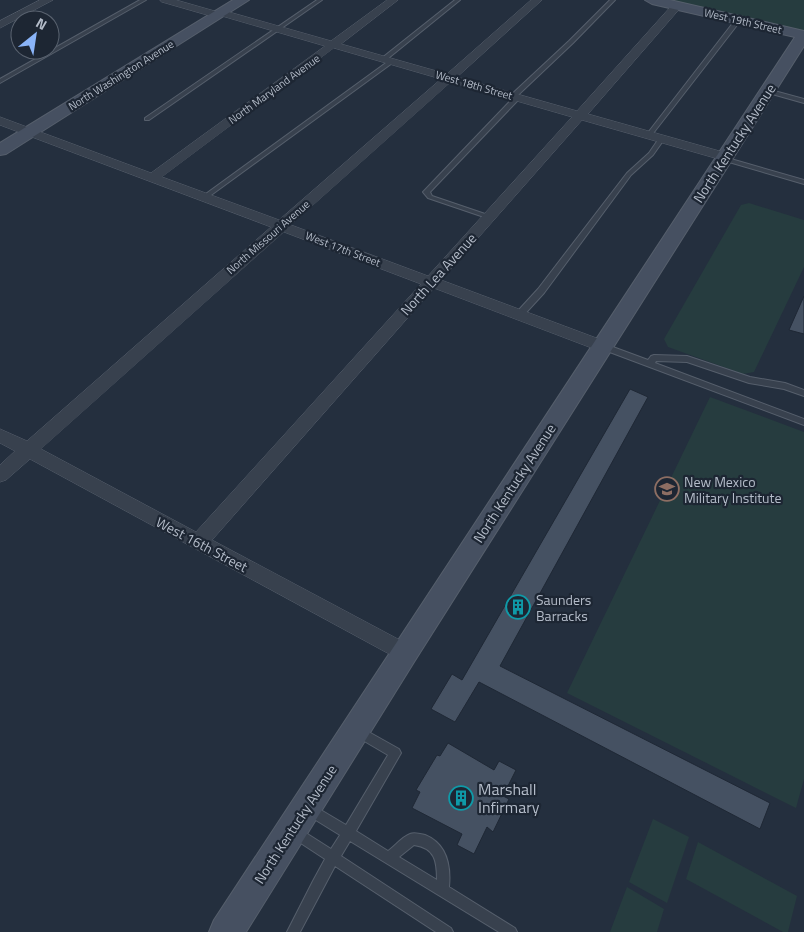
<svg xmlns="http://www.w3.org/2000/svg" width="804" height="932" viewBox="0 0 804 932" font-family="'Titillium Web',sans-serif">
<rect width="100%" height="100%" fill="#242f3e"/>
<path fill="#263c3f" d="M652,0H804V35Z
M749,203L804,220V267L754,372L743,374L668,347L664,339L741,205Z
M710,397L804,432V779L796,808L567,693Z
M653,819L689,837L667,903L629,882Z
M698,842L797,896L788,932H783L686,879Z
M627,887L664,909L657,932H610Z"/>
<path fill="#455162" stroke="#1f2835" d="M804,296V334L789,330Z
M630,389L648,397L500,666L770,803L760,829L479,682L455,722L431,709L452,674L462,680Z
M448,743L494,770L499,761L516,770L503,796L509,799L493,832L487,827L474,854L457,845L462,834L412,808L420,792L416,790L437,755L440,756Z"/>
<g fill="none" stroke-linecap="round" stroke-linejoin="round">
<g stroke="#565f6c" stroke-width="2">
<path id="lane" d="M140,0H146L0,83V79Z
M317,0H322L149,120H145V118Z
M455,0H460L386,60H382V58Z
M610,0H615L573,43L517,96L521,97L430,192L432,196L491,216V218H487L428,198L423,192L424,191L514,97H511V95L569,41Z
M736,19L741,20L651,136H647V134Z
M390,60L395,61L207,198H203V196Z
M767,89L804,99V103L765,92L764,91Z
M660,137L665,138L653,155L631,175L544,293L522,317H516L515,315L516,313L538,289L627,173L649,153Z
M724,157L804,180V184L722,160V158Z
M602,343L648,360L651,356L654,355L687,356L750,377L785,383L804,390V396L784,389L749,383L687,362L656,361L655,363L804,419V425L599,348L598,346Z
M358,726L399,749L401,753L356,831L388,851C395,846 402,837 410,834C414,832 421,834 425,835C447,844 451,866 449,887L515,928L517,932H499L350,841L341,856L451,928L453,932H436L335,866L300,932H287L313,881L325,859L290,836L288,832L290,828L294,826L298,828L331,849L340,835L306,814L304,810L306,806L310,804L314,806L346,825L388,755L354,735L353,731L354,727ZM414,845C435,848 437,861 437,880L399,857Z"/>
</g>
<g stroke="#565f6c" stroke-width="1">
<path id="street" d="M40,0H53L0,28V21Z
M160,0H176L218,12L222,10L331,41L387,0H398L341,44L447,74L531,0H542L457,77L577,111L673,4L677,3L682,6L588,114L730,154L732,157L730,160H722L582,120L441,280L607,342L610,346L607,350L602,351L597,350L434,288L212,540L411,646L414,653L411,660L404,662L30,459L6,480L0,482V465L15,451L0,443V429L27,441L271,227L0,125V117L151,173L325,46L222,16L214,17L162,2ZM334,48L441,79L279,220L162,177ZM451,82L572,117L428,276L291,225ZM284,232L421,284L196,532L41,449Z"/>
</g>
<g stroke="#565f6c" stroke-width="2">
<path id="secondary" d="M233,0H249L6,154L0,155V143Z
M645,0H670L804,31V46L414,662L246,932H209L214,920L795,37L652,4Z"/>
</g>
<use href="#lane" fill="#38414e" fill-rule="evenodd"/>
<use href="#street" fill="#38414e" fill-rule="evenodd"/>
<use href="#secondary" fill="#465061" fill-rule="evenodd"/>
</g>
<defs>
<g id="university-ring" transform="scale(1.25)"><circle r="9.5" fill="#1d2633" stroke="#8d6e63" stroke-width="1.5"/><path d="M0-5L7-2L0 1L-7-2ZM-4 1L0 2.5L4 1V4Q0 6-4 4Z" fill="#8d6e63"/></g>
<g id="building-ring" transform="scale(1.25)"><circle r="9.5" fill="#1d2633" stroke="#0f9aa8" stroke-width="1.5"/><path d="M-4-6H4V6H1V3H-1V6H-4ZM-2.5-4.3h1.7v1.8h-1.7ZM.8-4.3h1.7v1.8H.8ZM-2.5-1h1.7V.8h-1.7ZM.8-1h1.7V.8H.8Z" fill="#0f9aa8"/></g>
</defs>
<g fill-rule="evenodd">
<use href="#university-ring" x="667" y="489"/>
<use href="#building-ring" x="518" y="607"/>
<use href="#building-ring" x="461" y="798"/>
</g>
<g text-anchor="middle" dominant-baseline="central" stroke-width="4.5" stroke-linejoin="round" paint-order="stroke">
<g font-size="11" fill="#b4bcc9" stroke="#1d2633">
<text transform="translate(743 21) rotate(13)">West 19th Street</text>
<text transform="translate(121 75) rotate(-32)">North Washington Avenue</text>
<text transform="translate(474 85) rotate(16)">West 18th Street</text>
<text transform="translate(274 89) rotate(-36)">North Maryland Avenue</text>
<text transform="translate(268 237) rotate(-41)">North Missouri Avenue</text>
<text transform="translate(343 249) rotate(21)">West 17th Street</text>
</g>
<g font-size="14" fill="#b4bcc9" stroke="#1d2633">
<text transform="translate(734 143) rotate(-57)">North Kentucky Avenue</text>
<text transform="translate(438 274) rotate(-48)">North Lea Avenue</text>
<text transform="translate(514 483) rotate(-57)">North Kentucky Avenue</text>
<text transform="translate(202 544) rotate(28)">West 16th Street</text>
<text transform="translate(295 824) rotate(-57)">North Kentucky Avenue</text>
</g>
<g font-size="14" fill="#b4bcc9" stroke="#1d2633" text-anchor="start">
<text x="684" y="481">New Mexico<tspan x="684" dy="16">Military Institute</tspan></text>
<text x="536" y="599">Saunders<tspan x="536" dy="16">Barracks</tspan></text>
</g>
<g font-size="16" fill="#b4bcc9" stroke="#1d2633" text-anchor="start">
<text x="478" y="789">Marshall<tspan x="478" dy="18">Infirmary</tspan></text>
</g>
</g>
<g transform="translate(35 35) rotate(30)"><circle r="24" fill="#1d2633" stroke="#59626f"/>
<path d="M0-4L9 19L0 12L-9 19Z" fill="#8ab4f8"/>
<text y="-8" font-size="14" font-weight="bold" text-anchor="middle" fill="#b4bcc9">N</text>
</g>
</svg>
